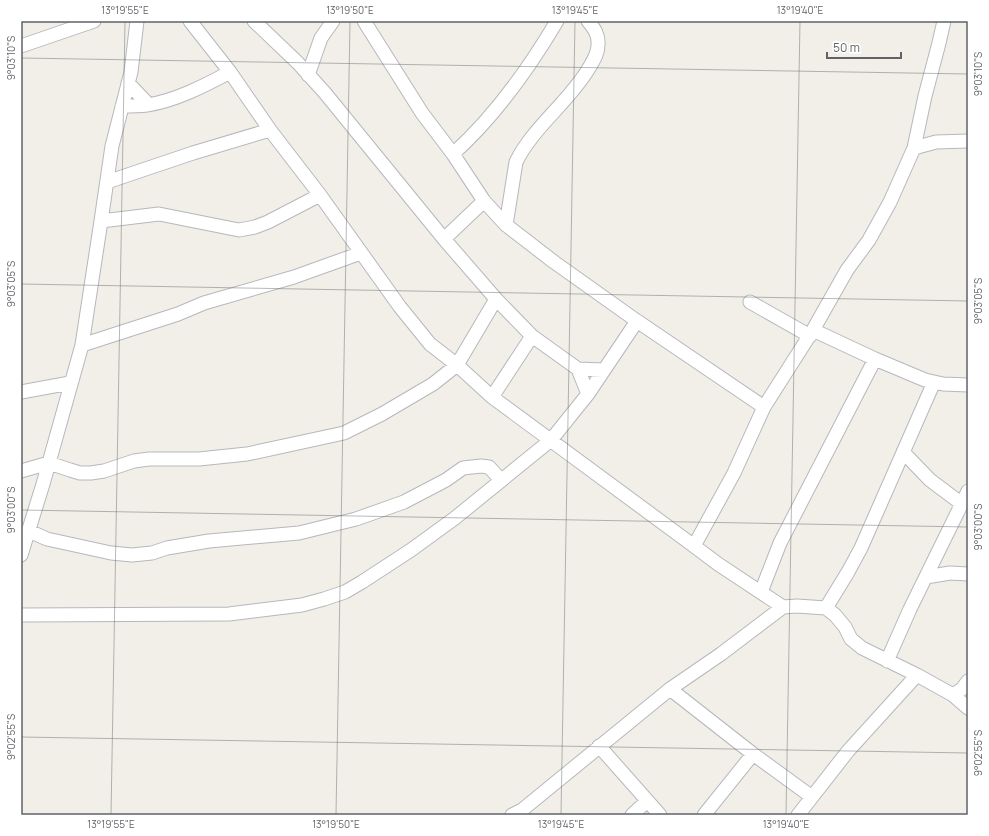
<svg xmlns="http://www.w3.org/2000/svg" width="989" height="836" viewBox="0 0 989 836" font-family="Manrope,sans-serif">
<rect width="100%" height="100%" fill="#f1efe8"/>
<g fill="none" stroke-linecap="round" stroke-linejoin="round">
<g stroke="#b5b8bc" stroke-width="15">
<path id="minor" d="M190,21L230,72L270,130L320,195L400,307L430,344L457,365L492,397L694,546
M254,21L298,63L325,93L444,239L496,299L532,336L578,369
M364,21L422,113L453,154L484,201L506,225L554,262L637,321L764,407
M21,46L94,21
M308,75L321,38L333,21
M128,83L148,104
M122,106C130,106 139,106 147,105C175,101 206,85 230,72
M914,148L936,142L968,141
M453,154C495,116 528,70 557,21
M107,182L193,153L270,130
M101,221L159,214L239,230L255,227L268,222L320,195
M506,225L516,162C533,127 569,102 589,68C593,61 598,54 598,45C599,35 594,28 588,21
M444,239L484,201
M750,302L810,336
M813,330L875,359L925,380L943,384L968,385
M82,345L178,314L204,303L294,277L361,253
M21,392L70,383
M588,394L578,369L603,370
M492,397L532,336
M903,452L930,480L962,504
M21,471L49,463L70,470L80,473H91L104,471L134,461L149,459H199L247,454L344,433L382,414L433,384L457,365L496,299
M21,534L29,531L47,539L111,553L132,555L152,553L167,548L209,541L299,533L356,519L404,502L446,480L463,468L481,466L489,467L501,480
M21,555L43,484L82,345L101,221L112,146L131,72L137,21
M926,577L950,573L968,574
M761,592L780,543L875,359
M783,607L718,564L694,546L734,473L764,407L813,330L847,270L869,240L890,202L914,148L925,96L939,43L944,21
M826,608L848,572L861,548L934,382
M21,615L229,614L302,605L324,599L345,592L362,582L411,550L455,518L551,440L588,394L637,321
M887,661L910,609L968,491
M670,689L753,754L812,797
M953,695L962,689L968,681
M599,746L660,815
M512,815L522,810L670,689L721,654L783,607L797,606L826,608L835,615L845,627L851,639L862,648L917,675L953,695L968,708
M632,815L647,801
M704,815L753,754
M798,815L848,751L917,675"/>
</g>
<use href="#minor" stroke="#fff" stroke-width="13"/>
</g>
<path fill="none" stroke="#5f6368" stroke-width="1" stroke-opacity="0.45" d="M21,58L968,74M21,284L968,301M21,510L968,527M21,737L968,753M111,815L125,21M336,815L350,21M561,815L575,21M786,815L800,21"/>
<rect width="989" height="836" fill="none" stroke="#ffffff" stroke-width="44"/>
<path d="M827 52v6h74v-6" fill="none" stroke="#5f6368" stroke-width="2"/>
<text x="833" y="52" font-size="12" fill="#5f6368" stroke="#ffffff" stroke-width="3" paint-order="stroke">50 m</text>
<rect x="22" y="22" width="945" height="792" fill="none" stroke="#5f6368" stroke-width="1.5"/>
<g font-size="10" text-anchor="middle" fill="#5f6368">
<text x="125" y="14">13°19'55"E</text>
<text x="350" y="14">13°19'50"E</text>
<text x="575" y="14">13°19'45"E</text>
<text x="800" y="14">13°19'40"E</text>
<text transform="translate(11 58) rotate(-90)" y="4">9°03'10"S</text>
<text transform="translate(978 74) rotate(-90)" y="4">9°03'10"S</text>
<text transform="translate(11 284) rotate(-90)" y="4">9°03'05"S</text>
<text transform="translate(978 301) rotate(-90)" y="4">9°03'05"S</text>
<text transform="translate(11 510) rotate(-90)" y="4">9°03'00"S</text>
<text transform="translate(978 527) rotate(-90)" y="4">9°03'00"S</text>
<text transform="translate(11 737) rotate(-90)" y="4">9°02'55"S</text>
<text transform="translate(978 753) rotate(-90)" y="4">9°02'55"S</text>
<text x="111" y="828">13°19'55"E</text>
<text x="336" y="828">13°19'50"E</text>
<text x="561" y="828">13°19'45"E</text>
<text x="786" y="828">13°19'40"E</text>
</g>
</svg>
